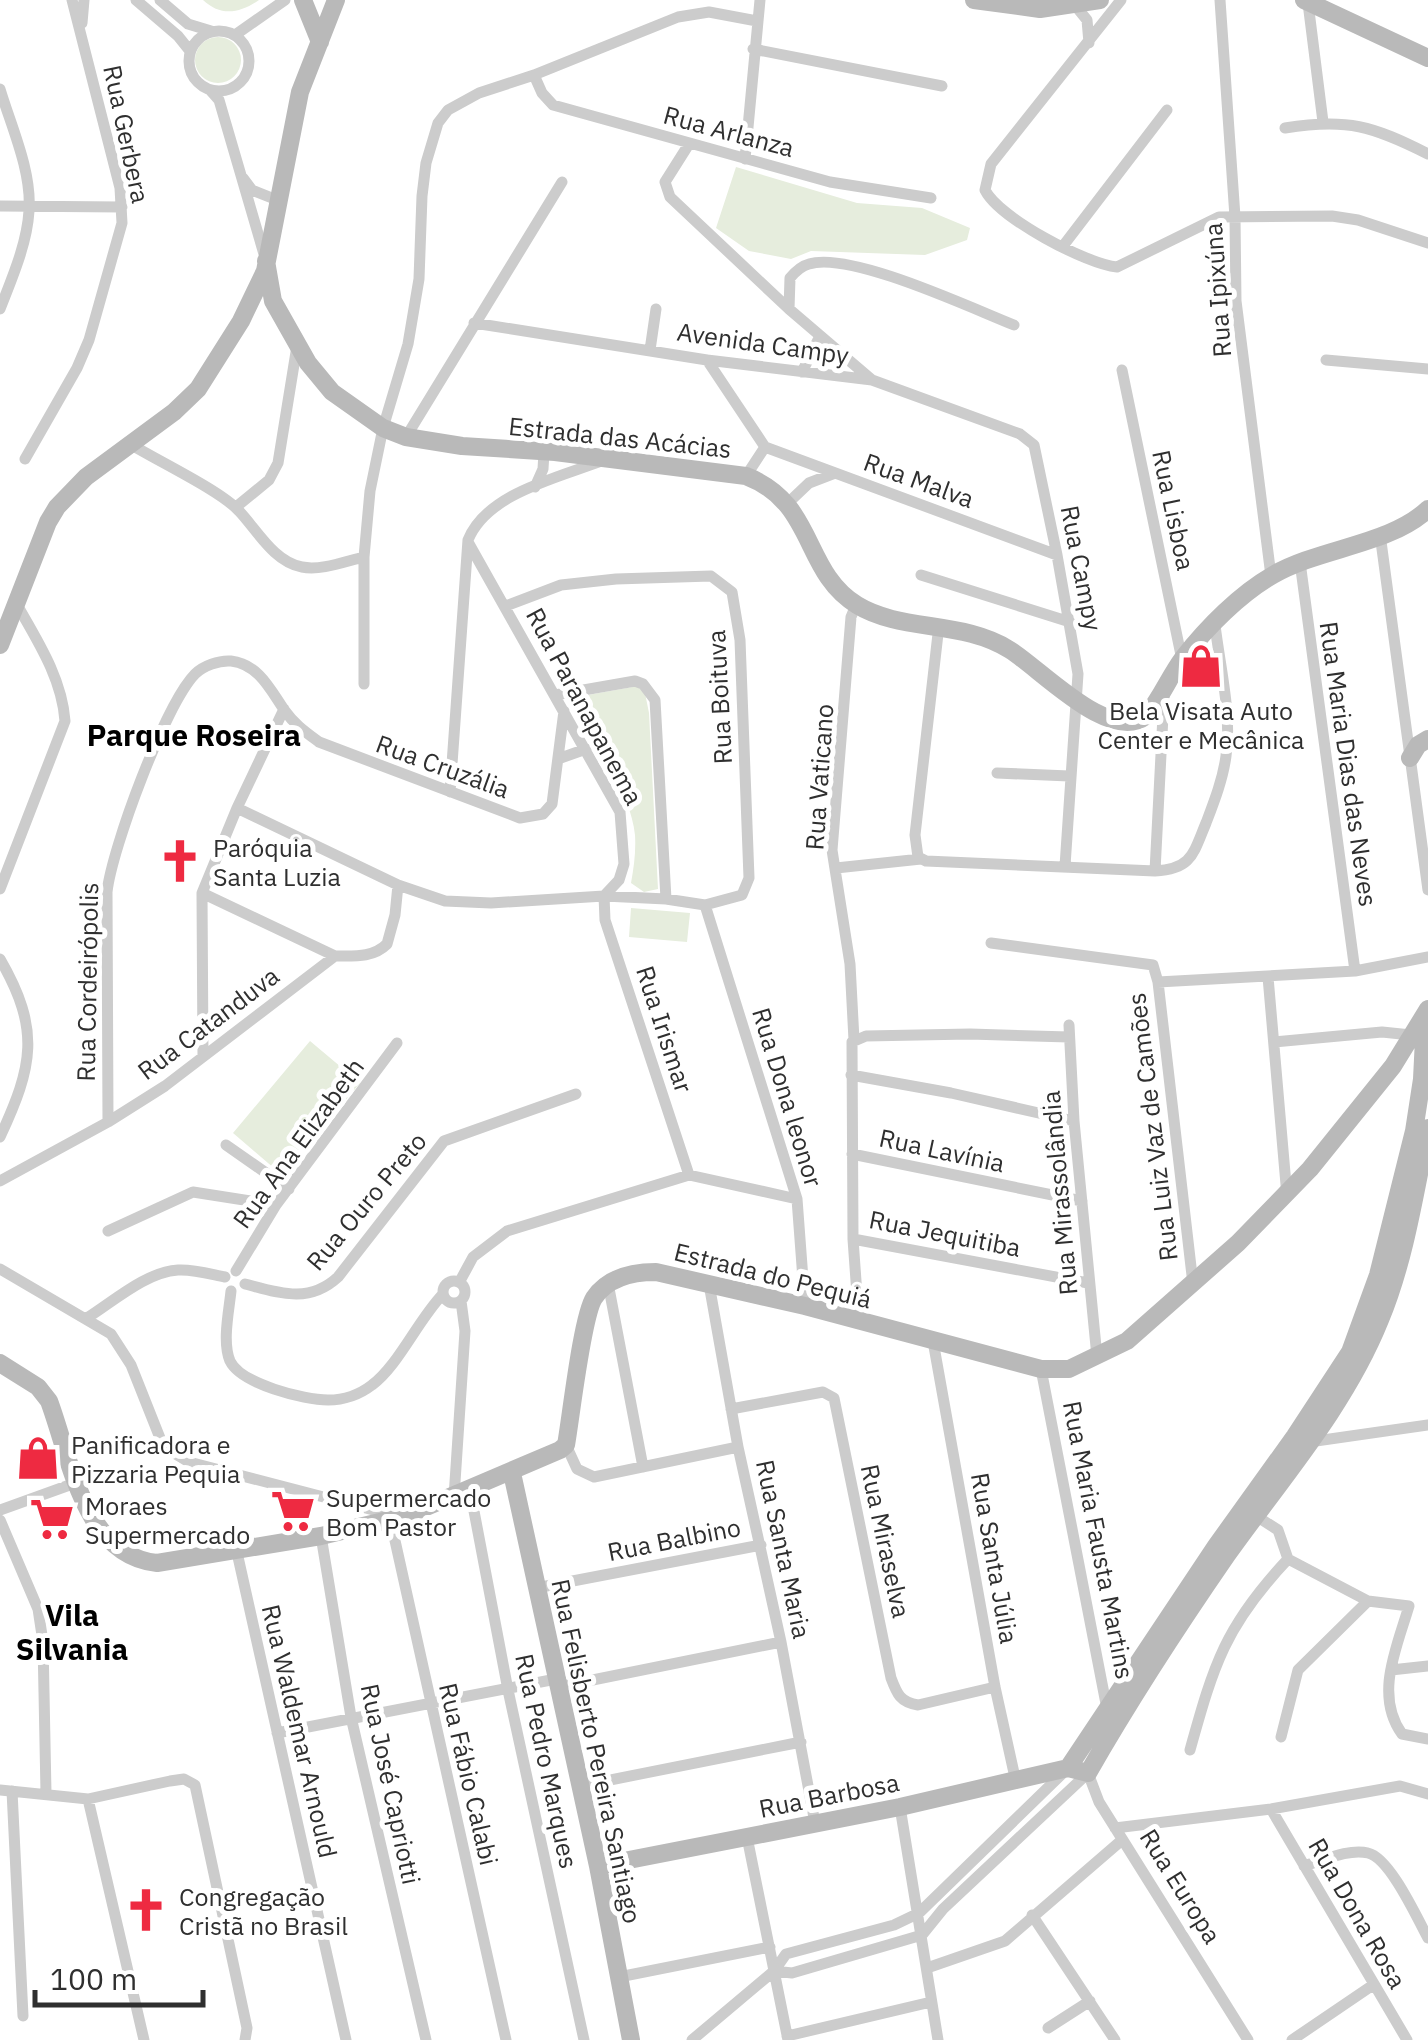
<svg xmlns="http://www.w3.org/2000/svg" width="1428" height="2040" viewBox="0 0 1428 2040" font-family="'IBM Plex Sans',sans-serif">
<rect width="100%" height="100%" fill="#fff"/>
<path fill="#e6eddd" d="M203,0H259C240,13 221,17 203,0Z
M195 60a23 23 0 1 1 46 0a23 23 0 1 1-46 0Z
M736,167L857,203L922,208L970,228L967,240L925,255L811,251L791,259L749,251L716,228Z
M638,686L645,693L649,713L658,889L644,892L631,883C634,867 636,851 635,835C631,794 593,733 571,698Z
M631,908L690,913L687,942L629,937Z
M310,1041L360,1083L282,1175L233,1133Z"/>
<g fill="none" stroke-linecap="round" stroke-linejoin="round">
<path stroke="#ccc" stroke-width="11" d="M136,0L178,36L190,51
M160,0L188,24L211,31
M1121,0L991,164L985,190C999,218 1086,264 1117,267L1219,217L1332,216L1358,220L1428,243
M1220,0L1235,217L1236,301L1271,576
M1308,3L1323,122
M1074,4L1087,20L1089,43
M82,23L84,0
M189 61a30 30 0 1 1 60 0a30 30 0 1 1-60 0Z
M235,35L285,0
M753,49L942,86
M534,75L542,93L553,105L830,182L931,198
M0,89C11,126 32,171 29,211C27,244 12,278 0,309
M211,91L219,100L266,261
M1285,128C1347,118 1373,126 1428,154
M689,144L665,182L670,197L789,309L872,380
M745,159L760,0
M243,178L252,190L277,200
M0,206L122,207
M1063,246L1167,110
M789,309L790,278C795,272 801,266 809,264C850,251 971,308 1014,325
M474,323L707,360L872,380L1020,434L1034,445L1057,555L1078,674L1065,866
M650,350L656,309
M707,360L765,447L746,476
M1326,360L1428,369
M1122,370L1182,660
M802,372L820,336
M406,437L562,182
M132,445C158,461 221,491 239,511C257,530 274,562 302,567C321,571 346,561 364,557
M765,447L1057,555
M25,459L77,368L89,340L122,223L120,188L72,0
M535,487L543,469L544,452
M789,502L809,483L835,473
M236,507L269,480L278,463L297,346
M1380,534L1428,890
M468,542L620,812L624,864L619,880L604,896
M1300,562L1355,971
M921,575L1070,622
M939,625L915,835L918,857L926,861L1155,871C1192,869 1193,854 1206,823C1214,802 1223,779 1226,756C1232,714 1220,667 1215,625
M364,684V557L370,491L383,428L408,344L419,279L422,196L426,163L438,123L448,110L479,93L534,75L678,17L709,12L757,21
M555,695L635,681L643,684L655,700L666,899
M558,759L586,749
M997,773L1069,776
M450,792L468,540C487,493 558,478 604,460
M237,808L398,885L445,901L491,903L604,896L666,899L705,905L742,895L749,878L740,640L732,592L711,576L616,579L561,585L506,606
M836,868L921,859
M1155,871L1164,696
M0,889L65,721C62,678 37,640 16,603
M202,893L335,956C354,956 373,958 387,944L395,915L398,885
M604,896L605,920L689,1175
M705,905L797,1199L805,1306
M991,943L1153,965L1158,982L1193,1284
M0,959C41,1030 33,1066 0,1137
M1268,977L1287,1196
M1158,982L1355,971L1428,957
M1069,1025L1074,1121L1097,1357
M854,1040L850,964L832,850L851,617L856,605
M1274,1042L1382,1032L1411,1035
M203,1057L202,893L237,808L284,709
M851,1075L951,1093L1074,1121
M108,1122L107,892C112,848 165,705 195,674C203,666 219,660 231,661C259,664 271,691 285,711C294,724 307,733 319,742L520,818L543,814L552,804L564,711
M226,1145L289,1189
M852,1154L1082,1201
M0,1181L108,1122L165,1086L335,956
M108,1231L193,1192L276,1205
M853,1239L1088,1283
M0,1269L111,1334L131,1365L160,1438L169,1450L189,1462L381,1512L390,1518L506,2040
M236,1271L276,1205L397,1043
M443 1292a11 11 0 1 1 22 0a11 11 0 1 1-22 0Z
M460,1281L473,1257L507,1231L689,1175L797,1199
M608,1283L643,1467
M245,1284C279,1293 309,1304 338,1277L444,1141L576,1094
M709,1284L738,1447L781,1642L815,1823
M231,1291C229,1311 222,1342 230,1361C241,1384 304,1400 328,1400C344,1400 359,1395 372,1385C398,1366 418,1320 443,1294
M87,1318C114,1301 146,1272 178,1270C193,1269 210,1274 225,1277
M859,1323L853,1239L852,1042L866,1036L970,1034L1069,1037
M933,1341L995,1687L1016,1782
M1041,1369L1107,1709
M731,1409L823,1392L834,1398L891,1678C897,1694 900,1702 918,1705L995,1687
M1309,1442L1428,1425
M566,1445L577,1469L594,1477L738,1447
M470,1490L508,1690L584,2040
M454,1497L465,1331L461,1301
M0,1510L78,1482
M1253,1514L1278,1530L1288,1559
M0,1520L38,1609L43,1642L46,1793
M321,1536L351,1717L426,2040
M236,1548L346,2040
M1288,1559L1368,1601L1409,1606C1397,1647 1374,1695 1402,1734L1428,1739
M536,1588L761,1545
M1391,1670L1428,1666
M558,1687L781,1642
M277,1733L556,1679
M1281,1737L1298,1670L1368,1601
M1190,1750C1214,1664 1225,1626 1288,1559
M580,1786L801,1742
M0,1790L88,1799L170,1781L184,1779L195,1785L247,2028L245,2040
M12,1791L23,2016
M88,1799L144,2040
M900,1807L938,2040
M1271,1809L1407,2040
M1115,1828L1271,1809L1400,1786L1428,1794
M747,1837L788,2040
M1304,1866C1322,1861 1349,1848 1368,1853C1390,1858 1417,1918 1428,1938
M1032,1915L1115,2040
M927,1968L1005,1941L1122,1840
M774,1971L792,1973L922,1935L943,1909L1088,1773L1099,1802L1248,2040
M619,1977L770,1947
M1048,2028L1090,2001
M787,2036L931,2002
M692,2040L774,1971L786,1954L894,1925L919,1913L1065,1771
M1292,2040L1373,1985"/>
<path stroke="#b9b9b9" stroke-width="18" d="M303,0L320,42
M974,0L1040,9L1100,0
M1304,0L1428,58
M266,261L273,301L308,363L332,392L383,428L406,437L462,446L555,452L746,476C816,503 802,571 857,605C901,632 963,620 1010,650C1042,670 1109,743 1146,716C1161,698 1169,677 1183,658C1207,627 1240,594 1273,575C1319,548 1390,545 1428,509
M0,645L48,522L57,507L86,477L174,412L198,389L241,321L265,271L300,92L336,0
M1410,758L1418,745L1428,739
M0,1363L38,1387L49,1401C70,1457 84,1556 157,1563L321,1536L405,1516L560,1450L566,1445C571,1417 582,1317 594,1298C608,1277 632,1272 656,1272L805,1306L1041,1369H1069L1127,1341L1238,1243L1310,1169L1393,1066L1428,1009
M512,1473L598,1866L631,2040
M1068,1768L1216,1546L1295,1436L1350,1352L1378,1275L1414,1131L1422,1079L1425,1019
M598,1866L900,1807L1068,1768L1088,1773C1131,1698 1178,1626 1227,1555C1281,1479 1345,1407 1380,1320C1405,1260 1415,1192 1428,1128"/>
</g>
<defs>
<g id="shop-bare" transform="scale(3.45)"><path d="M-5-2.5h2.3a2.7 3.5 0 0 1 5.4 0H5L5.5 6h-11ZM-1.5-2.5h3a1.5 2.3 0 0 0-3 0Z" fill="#ee2a41" stroke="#fff" stroke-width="2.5" paint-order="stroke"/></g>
<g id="church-bare" transform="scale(3.45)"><path d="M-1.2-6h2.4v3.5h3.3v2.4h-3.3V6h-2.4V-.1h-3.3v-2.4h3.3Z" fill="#ee2a41" stroke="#fff" stroke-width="2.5" paint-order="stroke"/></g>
<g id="supermarket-bare" transform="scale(3.45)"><path d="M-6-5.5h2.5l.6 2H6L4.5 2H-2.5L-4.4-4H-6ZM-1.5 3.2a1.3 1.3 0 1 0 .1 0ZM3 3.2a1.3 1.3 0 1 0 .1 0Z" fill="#ee2a41" stroke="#fff" stroke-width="2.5" paint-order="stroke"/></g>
</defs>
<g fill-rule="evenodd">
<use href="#shop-bare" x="1201" y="666"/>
<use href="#church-bare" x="180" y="861"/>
<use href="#shop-bare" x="38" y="1458"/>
<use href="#supermarket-bare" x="293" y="1511"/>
<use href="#supermarket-bare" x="52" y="1519"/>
<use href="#church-bare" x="146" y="1910"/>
</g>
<g text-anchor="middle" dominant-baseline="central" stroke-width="10" stroke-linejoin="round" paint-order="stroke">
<g font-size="25" fill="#2f2f2f" stroke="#fff">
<text transform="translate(729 131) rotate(15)">Rua Arlanza</text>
<text transform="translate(127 134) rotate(78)">Rua Gerbera</text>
<text transform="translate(1217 290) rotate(-94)">Rua Ipixúna</text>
<text transform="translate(763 343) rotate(8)">Avenida Campy</text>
<text transform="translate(620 437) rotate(6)">Estrada das Acácias</text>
<text transform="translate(919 480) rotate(20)">Rua Malva</text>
<text transform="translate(1174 510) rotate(78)">Rua Lisboa</text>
<text transform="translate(1082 568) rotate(79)">Rua Campy</text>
<text transform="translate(719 697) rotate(-93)">Rua Boituva</text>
<text transform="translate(585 706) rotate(62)">Rua Paranapanema</text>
<text transform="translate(1349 764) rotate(82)">Rua Maria Dias das Neves</text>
<text transform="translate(443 766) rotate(20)">Rua Cruzália</text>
<text transform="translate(819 777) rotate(-86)">Rua Vaticano</text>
<text transform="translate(87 982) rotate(-89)">Rua Cordeirópolis</text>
<text transform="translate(208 1023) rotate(-37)">Rua Catanduva</text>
<text transform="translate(665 1029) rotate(72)">Rua Irismar</text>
<text transform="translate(788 1097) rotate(73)">Rua Dona leonor</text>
<text transform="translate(1152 1127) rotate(-97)">Rua Luiz Vaz de Camões</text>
<text transform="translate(298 1143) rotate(-54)">Rua Ana Elizabeth</text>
<text transform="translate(942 1150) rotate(12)">Rua Lavínia</text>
<text transform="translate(1059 1193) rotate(-95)">Rua Mirassolândia</text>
<text transform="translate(366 1201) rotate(-50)">Rua Ouro Preto</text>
<text transform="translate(945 1233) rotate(11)">Rua Jequitiba</text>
<text transform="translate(773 1275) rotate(14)">Estrada do Pequiá</text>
<text transform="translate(674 1539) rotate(-11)">Rua Balbino</text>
<text transform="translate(1099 1540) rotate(79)">Rua Maria Fausta Martins</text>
<text transform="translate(886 1541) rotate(78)">Rua Miraselva</text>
<text transform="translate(784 1549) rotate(78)">Rua Santa Maria</text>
<text transform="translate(995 1558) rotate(80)">Rua Santa Júlia</text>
<text transform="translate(300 1731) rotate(77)">Rua Waldemar Arnould</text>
<text transform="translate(597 1751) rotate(78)">Rua Felisberto Pereira Santiago</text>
<text transform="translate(547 1761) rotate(78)">Rua Pedro Marques</text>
<text transform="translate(469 1774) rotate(77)">Rua Fábio Calabi</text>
<text transform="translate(391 1784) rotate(78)">Rua José Capriotti</text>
<text transform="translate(829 1795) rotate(-11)">Rua Barbosa</text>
<text transform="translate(1181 1886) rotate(58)">Rua Europa</text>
<text transform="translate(1358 1913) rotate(60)">Rua Dona Rosa</text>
</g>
<g font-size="25" fill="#2f2f2f" stroke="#fff" text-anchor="start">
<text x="1201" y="710" text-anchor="middle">Bela Visata Auto<tspan x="1201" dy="29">Center e Mecânica</tspan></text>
<text x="213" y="847">Paróquia<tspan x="213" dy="29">Santa Luzia</tspan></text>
<text x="71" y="1444">Panificadora e<tspan x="71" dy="29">Pizzaria Pequia</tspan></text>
<text x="326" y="1497">Supermercado<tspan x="326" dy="29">Bom Pastor</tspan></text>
<text x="85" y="1505">Moraes<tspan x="85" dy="29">Supermercado</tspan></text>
<text x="179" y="1896">Congregação<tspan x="179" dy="29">Cristã no Brasil</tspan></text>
</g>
<g font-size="30" font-weight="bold" fill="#000" stroke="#fff">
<text x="194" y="734">Parque Roseira</text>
<text x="72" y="1614">Vila<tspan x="72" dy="34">Silvania</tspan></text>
</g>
</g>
<path d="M35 1990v15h168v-15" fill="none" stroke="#2f2f2f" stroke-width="5"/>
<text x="50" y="1990" font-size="30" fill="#2f2f2f" stroke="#ffffff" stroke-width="8" paint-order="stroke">100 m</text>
</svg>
